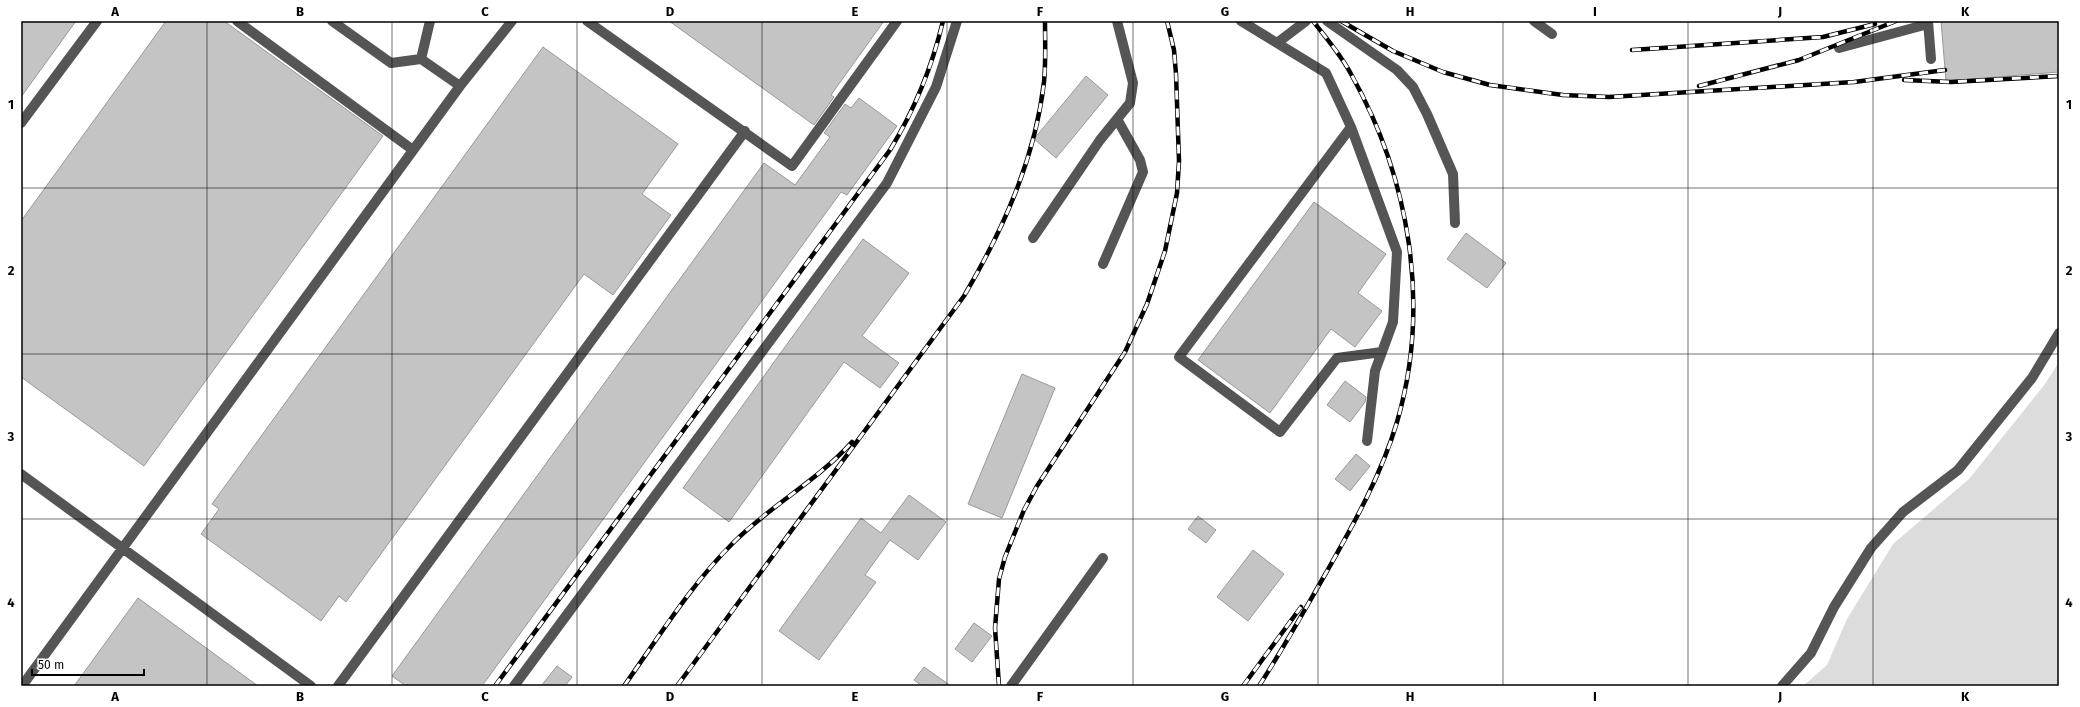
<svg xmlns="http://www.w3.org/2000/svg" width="2080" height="707" viewBox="0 0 2080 707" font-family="'Fira Sans',sans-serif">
<rect width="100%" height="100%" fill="#fff"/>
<path fill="#dcdcdc" d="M2059,362V686H1803L1827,665L1847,619L1893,544L1969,479L2045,384Z"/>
<path fill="#c4c4c4" stroke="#999" d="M21,21H76L21,97Z
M166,21H224L383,136L144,466L21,377V221Z
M669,21H884L831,95L834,97L814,125Z
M1941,21H2059V72L1946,81Z
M543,47L678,144L642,194L671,215L613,295L584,274L346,602L339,596L321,621L201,534L219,509L212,504Z
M1086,76L1108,95L1056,158L1034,139Z
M859,98L897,126L847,195L841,192L482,686H406L392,676L764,163L795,185L830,137L824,133L845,104L851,108Z
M1314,202L1386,254L1358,293L1382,311L1355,347L1331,329L1270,413L1198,360Z
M1466,233L1506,263L1487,288L1447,259Z
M863,239L909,273L862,336L899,363L880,388L844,362L729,522L683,488Z
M1022,374L1055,388L1002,518L968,504Z
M1345,381L1366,397L1365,402L1350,422L1327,405Z
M1356,454L1370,466L1350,491L1335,479Z
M909,495L946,522L918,560L890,540L865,575L876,582L819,660L779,631L861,518L881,533Z
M1198,516L1216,530L1206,543L1188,529Z
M1253,550L1284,574L1248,621L1217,597Z
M138,598L258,686H74Z
M974,623L992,636L972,662L955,649Z
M557,666L572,677L565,686H541Z
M924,667L951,686H922L914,680Z"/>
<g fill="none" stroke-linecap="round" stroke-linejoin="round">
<path stroke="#555" stroke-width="10" d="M237,21L413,150
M332,21L391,63L421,59L460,86
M587,21L792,166L897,21
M1241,21L1326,73L1351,127L1179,357L1280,432L1337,358L1382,352
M1327,21L1397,70L1413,87L1427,114L1453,174L1455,223
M1534,21L1552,34
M1928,21L1931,59
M1277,43L1306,21
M1839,48L1928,24
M421,59L430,21
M21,123L97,21
M1351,127L1397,252L1393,322L1375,371L1367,441
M1033,238L1100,140L1130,103L1133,83L1117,21
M1103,264L1143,172L1140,160L1117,119
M21,474L311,686
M22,686L460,86L512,21
M338,686L745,131
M514,686L887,183L936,87L957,21
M1011,686L1103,558
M1782,686L1811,653L1834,607L1871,548L1903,512L1958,470L2032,378L2059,333"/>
<g stroke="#000" stroke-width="4.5">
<path id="rail" d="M1341,21L1393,51L1443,72L1490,85L1563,95L1609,97L1854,82L1945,70
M1632,50L1823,37L1875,24
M1904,80L1951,82L2059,76
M1699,86L1799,60L1896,21
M495,686L890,150C915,109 932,67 943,21
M624,686C658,638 692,583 734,542C770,506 817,481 852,442
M677,686L964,296C1003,230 1035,159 1044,82C1046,62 1045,41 1045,21
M999,686L995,628L999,579L1005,557L1024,510L1037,486L1125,352L1147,304L1165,251L1177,193L1179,161L1176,74L1174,50L1167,21
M1243,686L1301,607
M1259,686C1283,649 1304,611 1326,573C1353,525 1381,476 1397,422C1431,306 1410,179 1351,74C1341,55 1326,38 1313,21"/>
</g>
<use href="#rail" stroke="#fff" stroke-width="3" stroke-dasharray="9" stroke-linecap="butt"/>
</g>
<path fill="none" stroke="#000" stroke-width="1" stroke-opacity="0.55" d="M207,21V686M392,21V686M577,21V686M762,21V686M947,21V686M1133,21V686M1318,21V686M1503,21V686M1688,21V686M1873,21V686M21,188H2059M21,354H2059M21,519H2059"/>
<rect width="2080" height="707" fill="none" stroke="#ffffff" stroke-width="44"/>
<path d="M32 669v6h112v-6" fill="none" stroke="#000000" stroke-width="2"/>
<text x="38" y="669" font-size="12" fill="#000000" stroke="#ffffff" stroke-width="3" paint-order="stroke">50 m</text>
<rect x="22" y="22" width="2036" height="663" fill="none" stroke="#000" stroke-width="1.5"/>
<g font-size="13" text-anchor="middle" font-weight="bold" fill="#000">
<text x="115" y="16">A</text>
<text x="300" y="16">B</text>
<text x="485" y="16">C</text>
<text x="670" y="16">D</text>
<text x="855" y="16">E</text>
<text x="1040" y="16">F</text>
<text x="1225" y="16">G</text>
<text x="1410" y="16">H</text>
<text x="1595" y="16">I</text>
<text x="1780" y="16">J</text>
<text x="1965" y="16">K</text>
<text x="11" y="109">1</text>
<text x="2069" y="109">1</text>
<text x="11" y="275">2</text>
<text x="2069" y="275">2</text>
<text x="11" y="441">3</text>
<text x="2069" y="441">3</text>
<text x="11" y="607">4</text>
<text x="2069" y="607">4</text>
<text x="115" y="701">A</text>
<text x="300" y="701">B</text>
<text x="485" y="701">C</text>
<text x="670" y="701">D</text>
<text x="855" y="701">E</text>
<text x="1040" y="701">F</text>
<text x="1225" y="701">G</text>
<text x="1410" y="701">H</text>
<text x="1595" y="701">I</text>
<text x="1780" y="701">J</text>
<text x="1965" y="701">K</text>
</g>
</svg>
